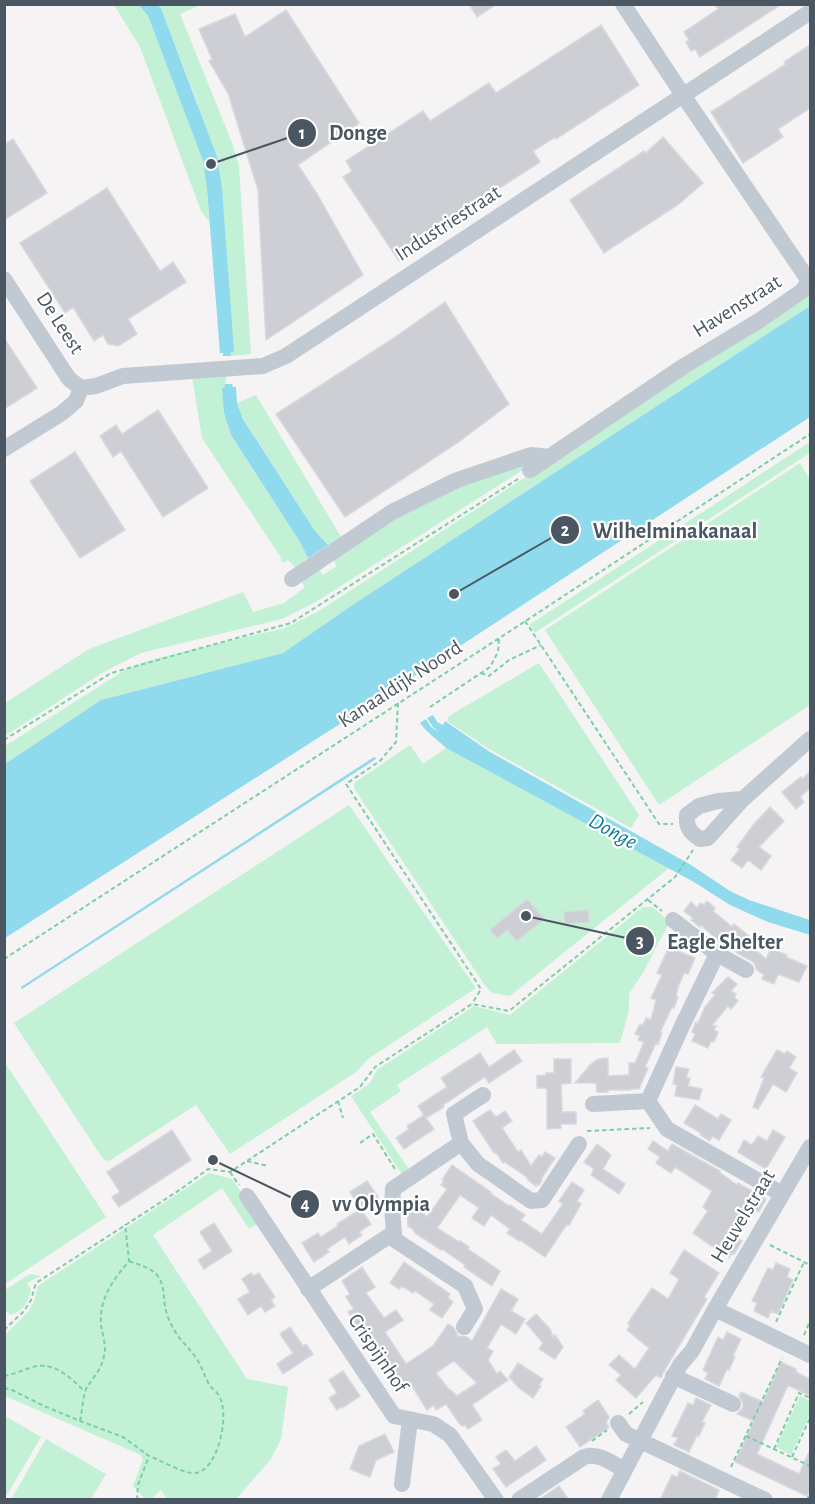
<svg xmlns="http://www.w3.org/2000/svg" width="815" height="1504" viewBox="0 0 815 1504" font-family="'Alegreya Sans',sans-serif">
<rect width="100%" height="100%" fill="#f5f3f3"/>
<path fill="#c3f1d5" d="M114,5H139L148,16L203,161L207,189L209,222L201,211L140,47Z
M157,5H200L180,14L232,143L239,166L251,354L231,356L230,353L234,352L197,102L161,8Z
M810,293V306L354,604L283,653L101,700L5,764V746L125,670L144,662L162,657L285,628L319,611Z
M226,374L224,413L231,435L300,542L308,558L295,567L288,560L282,563L280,556L202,438L192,377Z
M256,395L341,537L328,545L315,531L243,418L237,403Z
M810,442V453L536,632H534L529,625Z
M800,463L810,480V705L659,805L545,630Z
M522,464L524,467L521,471L314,603L282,619L141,653L102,673L5,736V703L89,649L243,592L253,612L284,603L305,587L300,580L318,568L323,575L337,566L332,558L434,495Z
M539,663L639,815L631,828L489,749L447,721L449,716Z
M410,745L423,764L446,748L669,868L510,996L492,993L486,987L354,788V783Z
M349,805L476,988L368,1059L356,1072L230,1154L196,1105L109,1161L103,1159L14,1023Z
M643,907H652L670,922L658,943L643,973L629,994V1010L620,1043L497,1044L487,1027L397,1085L401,1091L370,1112L410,1171L403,1176L351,1096L370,1083L377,1070L474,1006L510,1015Z
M4,1061L106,1217L5,1284H4Z
M209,1173L232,1179L251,1207L257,1224L249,1229L222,1188L153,1235L247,1379L288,1387L281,1439L271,1459L236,1499H167L161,1490L151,1499H145L133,1486L143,1459L141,1455L5,1396V1335L29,1311L34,1301L38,1286Z
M30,1274L41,1276L27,1283L31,1290C28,1303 23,1311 11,1315L5,1311V1290Z
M800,1396L810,1401V1414L791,1455L776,1447Z
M5,1416L41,1437L7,1495L4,1493Z
M46,1439L106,1474L91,1499L15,1500L12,1498Z"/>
<path fill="#90daee" d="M139,5H157L161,8L217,157L222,188L234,352L230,353L231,356H223V353H220L207,189L203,161L148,16Z
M810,306V417L379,699L5,938V764L101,700L283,653L354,604Z
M225,384H232L233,387H236L237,403L243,419L315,531L328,545L308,558L300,542L231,435L224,413L222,388L225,387Z
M433,715L437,722L443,725L445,721L490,752L691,865L730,891L749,900L810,920V935L768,922L730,905L694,882L446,748C436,738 428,734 420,723L426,719L431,727L439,732L433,727L427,718Z
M374,757L376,758V759L22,989L21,988V987Z"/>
<path fill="#cdcfd5" stroke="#d7d9de" stroke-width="1.5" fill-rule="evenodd" d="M469,4H497L477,17Z
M715,4H782L700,57L695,49L691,51L686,42L689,40L684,32L718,9Z
M286,10L359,123L298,165L317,194L363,275L266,340L258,190L228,93L209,61L212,59L199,29L235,14L245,37Z
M601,25L639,85L556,139L555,137L533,151L540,162L461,213L464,219L399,261L343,177L352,171L346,161L423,111L430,121L489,83L496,93Z
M810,45V108L778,129L783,137L743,163L711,112L786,64L784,62Z
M663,137L703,183L679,204L604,253L570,200L644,151L646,153Z
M13,139L47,193L4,220V145Z
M107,188L160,271L173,262L186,282L128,319L137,334L118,346L108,344L103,335L94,341L73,307L65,313L20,243Z
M445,302L509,404L460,441L345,517L276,414L391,340Z
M4,338L37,388L4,409Z
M158,410L208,488L163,517L121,451L113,457L100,436L116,425L122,434Z
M75,452L125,530L80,558L30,481Z
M810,772V788L800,797L804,802L796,809L782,792L801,777L802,779Z
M770,807L784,821L759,847L771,856L761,870L748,860L742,868L731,860L740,849L737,847L754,824Z
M527,899L544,919L517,941L507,930L497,938L490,930Z
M707,901L715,908L713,911L732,927L734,924L749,936L745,941L766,959L771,948L787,955L786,957L807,966L799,982L778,974L774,984L762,979L764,975L756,969L755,964L752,961L739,954L730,947L728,948L723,945L701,925L700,927L691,920L693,918L684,911L691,902L697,908L700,903L704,905Z
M588,910L589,922L565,924L564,912Z
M669,947L695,958L688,974L684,973L678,987L676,996L678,997L674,1008L672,1007L660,1032L662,1033L658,1044L656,1043L645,1067L648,1068L639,1089H629L631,1090H608V1092H597L596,1083H575L590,1065L598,1059L608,1058V1076L629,1075V1063H635L644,1042L638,1040L640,1036L635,1034L640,1024L643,1025L646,1018L651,1020L656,1000L651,998L662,975L657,973Z
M728,977L737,984L731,991L736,994L734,997L738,1001L731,1009L728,1006L712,1025L716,1026L714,1030L718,1032L714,1042L711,1041L708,1048L692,1041L695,1034L692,1032L696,1022L698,1023L705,1007L715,995L712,993Z
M514,1050L522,1061L489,1083L485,1077L443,1105L444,1107L426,1118L434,1129L404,1149L396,1138L409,1129L407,1126L424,1115L418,1106L447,1087L441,1078L480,1053L489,1067Z
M777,1050L785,1054L787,1051L796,1057L789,1068L797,1073L786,1092L773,1084L758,1109L753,1107L764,1078L761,1077Z
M554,1059H571V1083L561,1084L562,1112H576V1124H561V1128L547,1129V1088H537V1076L546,1075V1073H554Z
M676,1067L689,1069L686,1078H690L688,1086L702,1089L699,1100L675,1096L677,1085L673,1084Z
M695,1105L718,1119L721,1114L731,1120L719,1140L712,1136L710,1141L700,1135L701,1133L684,1123Z
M490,1110L496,1117L505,1111L512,1121L502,1128L518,1152L521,1150L531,1166L539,1155L542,1157L545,1152L555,1158L541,1179L542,1181L539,1185L537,1184L536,1186L527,1179L528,1178L505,1162L503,1163L496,1152L494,1153L473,1121Z
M172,1130L191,1160L119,1207L112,1197L120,1192L107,1172Z
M773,1130L785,1137L766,1169L738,1152L744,1140L752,1145L758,1136L767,1141Z
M653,1141L668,1151L672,1144L720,1171L719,1172L737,1185L738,1183L766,1199L759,1212L747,1204L729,1234L742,1241L734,1254L732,1253L729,1258L693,1233L708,1211L703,1207L712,1191L675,1167L671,1173L656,1163L660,1157L648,1149Z
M597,1144L611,1155L603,1169L625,1184L619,1194L591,1175L594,1169L584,1162Z
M452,1165L491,1192L490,1193L509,1206L510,1205L525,1215L521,1220L542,1234L563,1204L559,1201L572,1182L584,1190L577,1201L581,1204L569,1225L567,1224L545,1257L520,1240L519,1241L507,1233L510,1229L491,1215L484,1226L472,1218L479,1208L460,1195L437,1228L459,1242L460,1241L469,1247L468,1249L500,1271L492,1286L464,1267L465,1265L442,1249L441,1250L415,1233L413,1229L408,1226L407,1209L410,1205L415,1204L427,1217L447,1189L441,1185L444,1181L442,1180Z
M367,1181L380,1200L362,1211L371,1224L359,1232L362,1235L349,1244L345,1237L327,1249L329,1252L314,1262L302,1243L318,1233L321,1237L338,1226L337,1224L361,1209L350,1192Z
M214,1223L232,1251L204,1269L198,1260L212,1251L200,1232Z
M684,1250L719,1273L704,1297L707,1299L664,1371L661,1378L656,1375L636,1398L616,1380L621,1375L609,1365L619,1355L635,1369L649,1348L627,1330L630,1326L628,1323L652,1288L668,1299L679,1279L670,1273Z
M404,1262L450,1294L448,1298L453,1302L442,1318L430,1310L434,1304L415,1291L413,1293L402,1286L399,1289L390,1283Z
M776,1263L790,1269L787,1277L793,1280L778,1314L771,1311L768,1318L754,1311L757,1303L752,1301L768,1268L773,1270Z
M362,1267L375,1287L366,1293L384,1318L396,1310L403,1320L385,1332L406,1364L433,1346L448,1324L454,1328L458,1336L467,1337L472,1341L501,1289L518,1299L511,1311L525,1319L516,1334L501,1324L487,1348L493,1351L488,1360L497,1374L500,1371L508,1380L472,1405L482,1420L468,1429L465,1425L462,1426L459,1423L446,1404L436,1410L434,1405L427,1410L412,1386L407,1389L404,1385L398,1389L395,1385L348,1312L354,1309L346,1297L350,1294L342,1281ZM454,1361L477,1383L457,1396L447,1387L436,1373Z
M251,1273L253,1276L259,1273L275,1297L271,1300L275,1306L265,1312L261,1306L248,1315L238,1299L250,1292L242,1279Z
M536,1314L550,1329L553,1337L555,1335L563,1347L555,1359L539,1349L543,1343L526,1323Z
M290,1327L303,1346L306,1344L313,1354L283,1374L277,1364L293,1353L280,1334Z
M727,1332L741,1339L733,1356L735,1357L729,1370L727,1369L719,1386L705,1379L708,1373L703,1370L718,1337L723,1340Z
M781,1362L796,1369V1372L810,1379V1396L788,1385L757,1454L799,1474L810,1450V1489L807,1496L735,1462L754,1421L737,1414L743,1408V1403L739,1396L741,1392L763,1402Z
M518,1363L543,1379L539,1385L541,1386L533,1398L519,1388L509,1377Z
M343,1371L360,1396L342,1408L341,1407L337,1410L329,1398L337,1393L329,1380Z
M696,1398L711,1405L702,1422L705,1423L699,1436L697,1435L689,1452L674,1445L678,1438L672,1436L688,1403L693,1405Z
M598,1400L609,1417L606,1423L609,1427L580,1447L566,1427L585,1414L583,1411Z
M385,1434L394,1452L376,1460L370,1477L350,1469L359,1446Z
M536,1446L546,1460L506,1487L493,1469L501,1464L496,1457L506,1450L515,1461Z
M680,1471L719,1490L715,1500H660L672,1475L677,1477Z
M559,1486L569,1500H539Z"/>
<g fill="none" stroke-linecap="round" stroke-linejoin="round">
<path stroke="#7ad0a6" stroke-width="2" stroke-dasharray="4.5 3" stroke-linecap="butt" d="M525,621L659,824H673
M481,673L489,676L509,660L541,645
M398,703L396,742L380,761L346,784L481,989L472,1004
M430,707L490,667L498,652L499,638
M4,740L111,673L291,623L518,479
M648,900L662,911
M4,959L521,624L810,434
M338,1101L343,1118
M587,1131L650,1128
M360,1143L373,1134L395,1169
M247,1161L268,1166
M230,1172L239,1185
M770,1245L810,1265
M129,1261C139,1265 150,1267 157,1275C165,1285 163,1295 165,1306C166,1313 169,1321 173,1328C179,1340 191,1349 198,1361C203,1369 205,1378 210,1386C213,1389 217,1392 219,1396C230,1413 219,1469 196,1473C186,1475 160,1460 149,1456
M776,1322L804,1262
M4,1330L24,1311L31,1300L36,1283L181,1189L208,1169L230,1172L360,1087L375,1067L472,1004L509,1011L675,877L693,850
M804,1335L810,1321
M4,1376C14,1374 23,1370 33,1367C54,1361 71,1378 84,1391
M4,1388L12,1390L44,1406L80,1421L123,1437L149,1456L138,1485L137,1500
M629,1414L643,1402
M80,1421C82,1413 83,1395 86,1389C93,1377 101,1371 104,1356C107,1346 102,1334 101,1324C99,1298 114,1279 129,1261L125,1224
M746,1436L810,1466
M592,1441L607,1430
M774,1449L799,1393L810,1398
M792,1457L810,1418
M731,1467L782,1358
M807,1500L810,1493"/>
<path stroke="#c1cad2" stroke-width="16" d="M4,279L69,379L81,388
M81,388L96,386L123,376L263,366L286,356L810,12
M4,449L62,413L76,401L81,388
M530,470L684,366L760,320L802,291L809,281L683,95L623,4
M292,579L392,512L457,480L531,455L550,457
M743,799L718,801L699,806L687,815C686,828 690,832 700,839L708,838L743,799L810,739
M673,920L717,954L746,970
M717,954L683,1024L648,1101L667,1129L782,1194
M593,1104L648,1101
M461,1143L454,1114L483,1095
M247,1196L394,1416L433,1424L450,1435L496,1500
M389,1236L394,1233L392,1207L393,1189L461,1143L478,1164L531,1201L542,1200L579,1144
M308,1289L389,1236L465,1286L475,1309L464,1327
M715,1309L810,1355
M673,1376L733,1404
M618,1423L626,1434L765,1500
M402,1484L410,1420
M519,1500L584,1457C598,1452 612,1463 624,1470
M609,1500L680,1365L692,1351L715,1309L810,1147"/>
</g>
<g text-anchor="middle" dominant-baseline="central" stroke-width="4.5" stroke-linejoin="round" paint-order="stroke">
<g font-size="21" fill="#4a5661" stroke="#fff">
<text transform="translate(448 223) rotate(-33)">Industriestraat</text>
<text transform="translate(737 306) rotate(-32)">Havenstraat</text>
<text transform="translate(60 323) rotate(57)">De Leest</text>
<text transform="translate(400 684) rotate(-33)">Kanaaldijk Noord</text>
<text transform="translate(743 1216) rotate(-59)">Heuvelstraat</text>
<text transform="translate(378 1353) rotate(56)">Crispijnhof</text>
</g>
<g font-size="22" font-style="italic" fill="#0c7c9b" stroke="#fff">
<text transform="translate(613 831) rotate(29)">Donge</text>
</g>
</g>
<path fill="none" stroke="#4a5661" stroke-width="2" d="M211 164L302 133M454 594L565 530M526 916L640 941M213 1160L305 1204"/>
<g fill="#4a5661" stroke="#fff" stroke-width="2">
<circle cx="211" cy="164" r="6"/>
<circle cx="454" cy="594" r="6"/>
<circle cx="526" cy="916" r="6"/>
<circle cx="213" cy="1160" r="6"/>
<circle cx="302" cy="133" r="15"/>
<circle cx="565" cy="530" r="15"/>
<circle cx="640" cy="941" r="15"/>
<circle cx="305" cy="1204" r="15"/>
</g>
<g font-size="18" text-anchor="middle" font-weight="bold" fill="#fff">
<text x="302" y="139">1</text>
<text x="565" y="536">2</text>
<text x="640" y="947">3</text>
<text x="305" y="1210">4</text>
</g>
<g font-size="22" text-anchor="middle" font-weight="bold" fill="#4a5661" stroke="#fff" stroke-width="4.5" stroke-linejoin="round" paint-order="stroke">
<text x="358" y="140">Donge</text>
<text x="675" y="538">Wilhelminakanaal</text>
<text x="725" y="949">Eagle Shelter</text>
<text x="381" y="1211">vv Olympia</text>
</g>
<rect width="815" height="1504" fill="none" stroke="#4a5661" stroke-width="12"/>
</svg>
